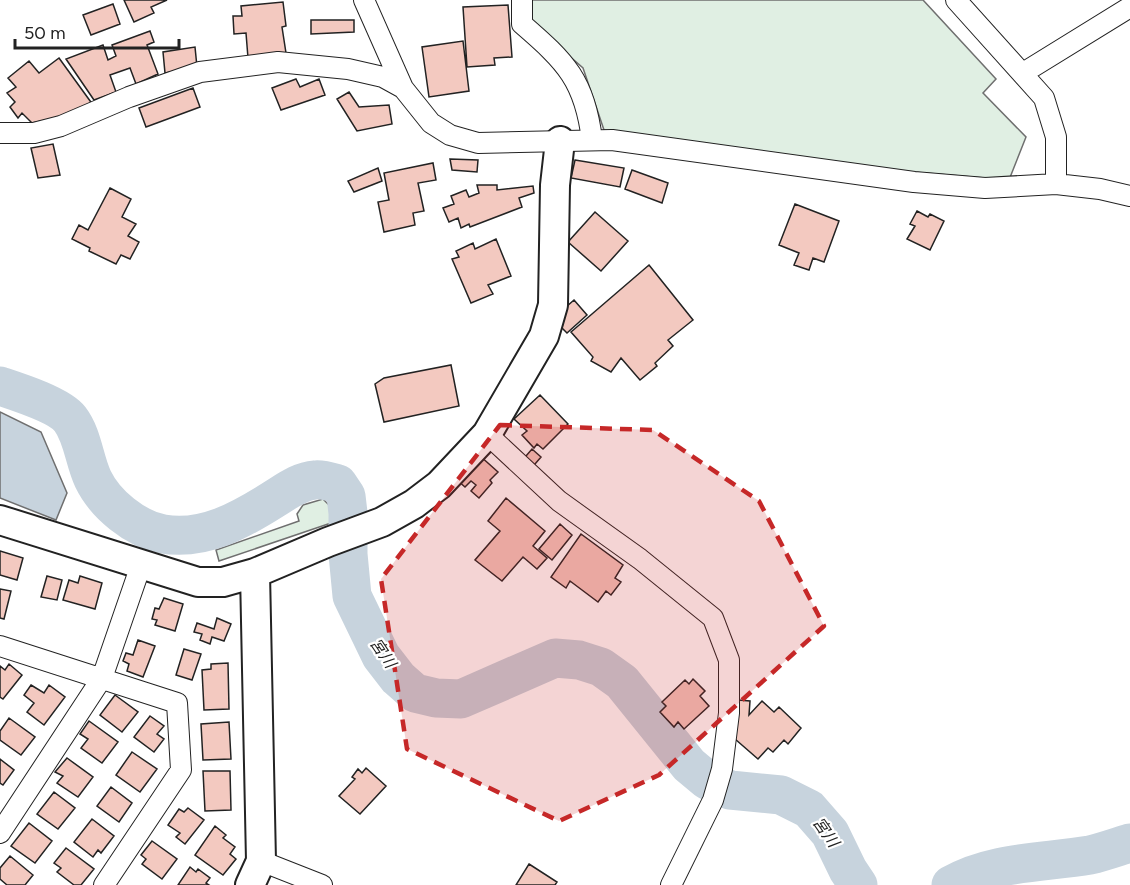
<svg xmlns="http://www.w3.org/2000/svg" width="1130" height="885" viewBox="0 0 1130 885" font-family="Figtree,'Noto Sans JP',sans-serif">
<rect width="100%" height="100%" fill="#fff"/>
<path fill="#e0efe3" stroke="#6f6f6f" stroke-width="1.5" d="M529,0H923L996,79L983,93L1026,137L1009,180L877,169L604,130L583,68L530,22Z
M323,499L330,506L334,522L219,561L216,550L299,521L297,514L303,505Z"/>
<path fill="#c7d3dd" stroke="#6f6f6f" stroke-width="1.5" d="M0,412L41,432L67,493L56,520L0,498Z"/>
<g fill="none" stroke-linecap="round" stroke-linejoin="round">
<path stroke="#c7d3dd" stroke-width="39" d="M0,386C18,392 59,405 70,419C83,436 84,460 93,479C105,504 135,529 163,534C204,541 241,520 274,499C287,491 300,481 315,480C322,479 331,482 338,484L346,496L348,513V554L352,596L381,656L398,678L415,693L436,698L461,699L555,658L579,660L601,667L622,682L689,765L707,780L730,790L781,795L809,809L830,833L848,870L858,885
M951,885C993,861 1043,863 1090,855C1103,852 1117,847 1130,843"/>
</g>
<path fill="#f3c9c0" stroke="#222" stroke-width="1.5" d="M124,0H167L151,7L154,13L134,22Z
M283,2L286,26L282,27L286,53L248,58L246,33L234,34L233,16H242L241,6Z
M113,4L120,24L91,35L83,15Z
M508,5L512,57L494,58L495,65L467,67L463,7Z
M311,20H354V32L311,34Z
M150,31L154,42L147,45L158,74L136,84L130,68L110,75L116,92L94,100L66,59L103,45L108,60L116,56L112,45Z
M463,41L469,91L429,97L422,47Z
M195,47L197,67L165,73L163,52Z
M59,58L93,105L60,117L32,123L22,113L18,118L10,107L15,102L7,93L16,87L8,78L29,61L39,73Z
M296,79L300,87L319,79L325,95L281,110L272,88Z
M193,88L200,107L146,127L139,108Z
M349,92L359,107L389,105L392,124L357,131L337,99Z
M53,144L60,175L38,178L31,148Z
M450,159L478,160L477,172L452,170Z
M575,160L624,168L620,187L571,178Z
M433,163L436,180L418,183L424,211L413,213L415,225L384,232L378,202L389,200L384,173Z
M378,168L382,181L354,192L348,181Z
M632,170L668,183L662,203L625,189Z
M477,185H497V190L533,186L534,193L519,198L522,207L470,227L469,224L461,228L458,218L449,222L443,208L454,204L451,196L466,190L469,197L479,193Z
M110,188L131,199L122,217L136,224L128,236L139,242L130,259L121,255L116,264L89,251L90,248L72,239L79,225L88,230Z
M795,204L839,221L824,262L813,258L809,270L794,265L799,253L779,245Z
M917,211L928,217L930,214L944,221L930,250L907,239L915,226L910,224Z
M595,212L628,241L601,271L568,242Z
M496,239L511,276L488,285L493,294L471,303L452,259L459,257L456,251L473,243L475,249Z
M649,265L693,320L668,340L673,346L655,363L657,366L640,380L621,358L611,372L591,361L593,357L571,332Z
M574,300L587,315L567,333L562,328L565,308Z
M451,365L459,406L384,422L375,384L384,378Z
M540,395L568,424L543,449L537,444L534,448L522,435L527,431L514,419Z
M532,449L541,457L529,471L520,463Z
M479,455L498,472L490,480L492,483L479,498L471,491L476,485L471,481L465,487L457,480Z
M506,498L545,531L533,546L547,558L537,569L523,557L502,581L475,560L500,531L488,521Z
M560,524L572,535L552,560L539,549Z
M581,534L623,565L615,578L621,582L611,595L606,591L598,602L570,581L566,588L551,577Z
M0,551L23,558L17,580L0,575Z
M47,576L62,580L57,600L41,597Z
M80,576L102,583L95,609L63,600L69,580L78,583Z
M0,589L11,591L4,619L0,618Z
M164,598L183,604L175,631L155,625L157,620L152,619L155,608L159,609Z
M217,618L231,624L224,641L212,637L210,644L200,640L202,634L194,632L197,623L214,629Z
M138,640L155,646L143,677L127,671L129,664L123,661L126,653L133,655Z
M184,649L201,654L192,680L176,675Z
M228,663L229,709L204,710L202,670L211,669V664Z
M9,664L22,675L3,699L0,697V666L5,670Z
M693,679L705,691L700,696L709,706L684,729L678,722L674,727L660,712L666,706L662,702L685,680L689,684Z
M31,685L44,693L49,685L65,697L44,725L27,712L34,703L24,695Z
M115,695L138,712L122,732L100,715Z
M738,700L750,701L749,715L762,701L774,712L779,707L801,728L788,744L784,740L773,752L768,748L758,759L735,739Z
M150,716L164,726L157,734L164,739L154,752L134,737Z
M9,718L35,737L21,755L0,740V731Z
M89,721L118,742L102,763L81,748L88,739L80,734Z
M229,722L231,759L203,760L201,724Z
M132,752L157,769L140,792L116,775Z
M67,758L93,777L78,797L57,783L63,776L55,772Z
M0,759L14,770L3,785L0,783Z
M366,768L386,786L360,814L339,796L355,779L352,777L358,769L362,773Z
M203,771H230L231,810L205,811Z
M111,787L132,803L119,822L97,806Z
M54,792L75,808L58,829L37,814Z
M188,808L204,820L185,844L176,837L180,833L168,825L179,809L184,812Z
M92,819L114,836L101,853L98,850L93,857L74,842Z
M29,823L52,841L35,863L11,846Z
M215,826L226,835L223,838L235,847L230,854L236,859L223,875L195,855Z
M152,841L177,859L162,879L142,864L146,859L141,855Z
M66,848L94,869L81,885H74L57,872L61,868L54,863Z
M10,856L33,875L25,885H7L0,879V868Z
M529,864L557,882L555,885H516Z
M190,867L196,872L198,869L210,878L206,883L209,885H178Z"/>
<g fill="none" stroke-linecap="round" stroke-linejoin="round">
<g stroke="#222" stroke-width="22">
<path id="street" d="M364,0L403,88
M522,0V24C566,62 585,81 592,140
M956,0L1044,98L1056,137V184
M1023,73L1130,7
M0,133H34L61,126L129,97L200,72L278,62L348,69L383,77L403,88L431,123L450,135L478,143L612,140L914,182L985,188L1056,184L1100,189L1130,196
M487,434L559,501L640,559L713,618L729,660V713L722,769L713,800L671,885
M0,646L177,703L181,770L104,885
M0,833L102,678L141,565
M261,861L322,885"/>
</g>
<g stroke="#222" stroke-width="32">
<path id="secondary" d="M0,520L198,582H223L255,573L328,542L382,522L414,504L439,485L487,434L544,336L553,305L555,185L560,141
M250,885L261,861L255,573"/>
</g>
<use href="#street" stroke="#fff" stroke-width="20"/>
<use href="#secondary" stroke="#fff" stroke-width="28"/>
</g>
<path fill="#c62828" fill-opacity="0.2" stroke="#c62828" stroke-width="4.5" stroke-dasharray="12 8" stroke-linejoin="round" d="M500,425L653,430L759,501L824,626L659,775L559,821L407,749L381,579Z"/>
<g text-anchor="middle" dominant-baseline="central" stroke-width="4.5" stroke-linejoin="round" paint-order="stroke">
<g font-size="16" font-style="italic" fill="#222" stroke="#fff">
<text transform="translate(383 653) rotate(56)">宮川</text>
<text transform="translate(826 832) rotate(55)">宮川</text>
</g>
</g>
<path d="M15 39v9h164v-9" fill="none" stroke="#222222" stroke-width="3"/>
<text x="24" y="39" font-size="18" fill="#222222" stroke="#ffffff" stroke-width="4.5" paint-order="stroke">50 m</text>
</svg>
